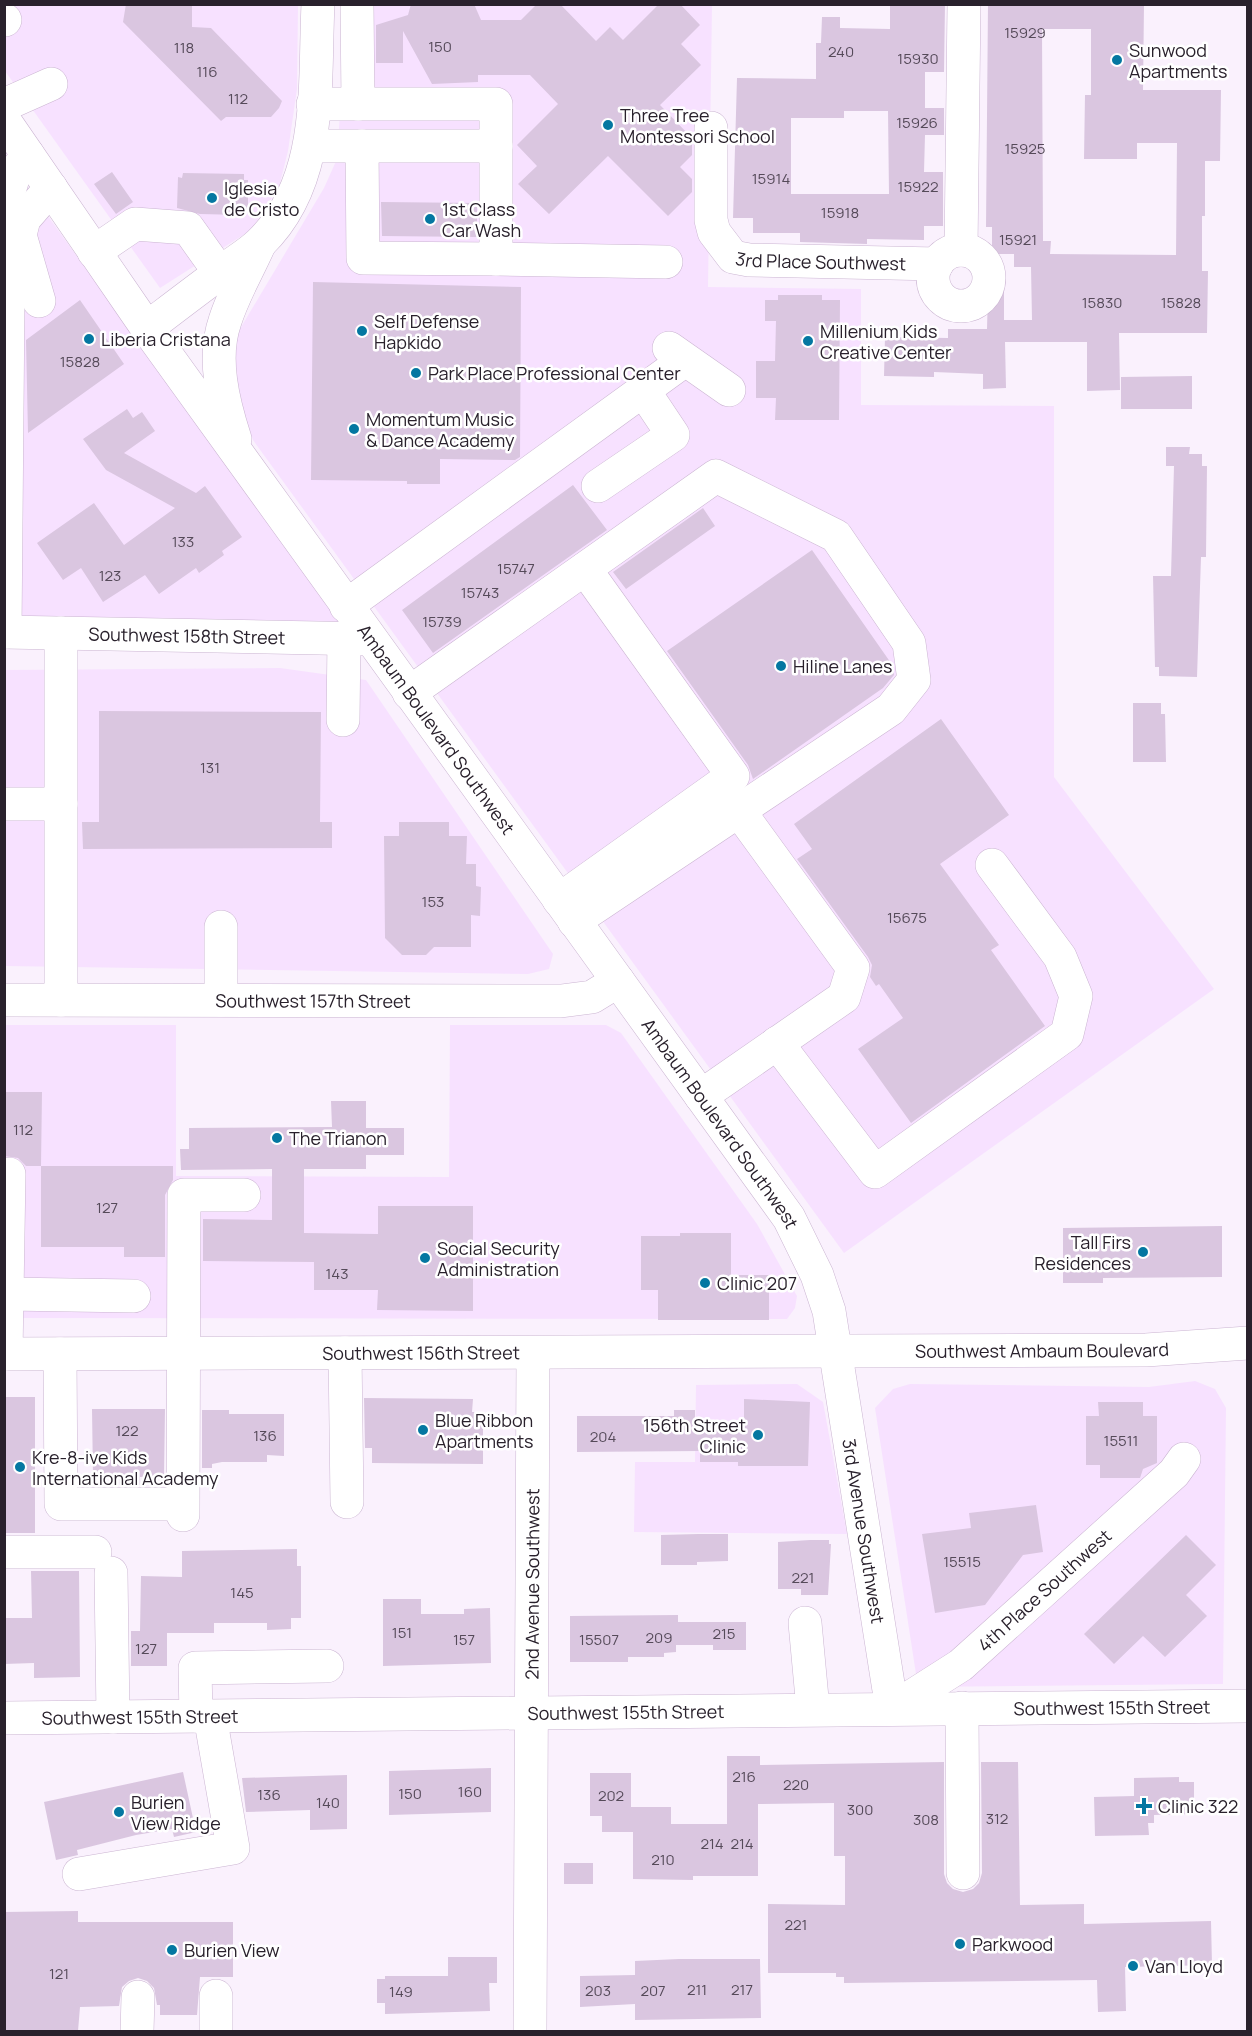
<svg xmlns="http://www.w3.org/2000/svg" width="1252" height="2036" viewBox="0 0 1252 2036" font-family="Manrope,sans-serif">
<rect width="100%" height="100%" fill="#faf1fd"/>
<path fill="#f7e1ff" d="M4,5H298L297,89L288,151L279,187L251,230L160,288L5,71Z
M347,5H712L708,287L861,289V405L1054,406V777L1214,989L844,1253L253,440L238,408L234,339L324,188L337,159Z
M5,156L341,625L5,619Z
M280,668L366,680L553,954L549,969L528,974L5,966V670Z
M5,1025H176V1176L449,1177L450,1025H606L621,1033L757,1224L797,1296L795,1308L787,1319L5,1318Z
M1195,1381L1215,1389L1226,1408L1223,1684L918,1687L875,1408L893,1389L910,1384L1149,1387Z
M797,1384L823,1402L847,1534L634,1532L635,1462H695L696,1385Z"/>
<path fill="#dac6e0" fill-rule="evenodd" d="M126,4H192V27L211,28L282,101L279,108L271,117H226L221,121L123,22Z
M411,4H474L481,20H521L537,4H560L596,41L610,27L623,40L659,4H680L700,25L681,44L701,65L660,105L692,138V155L680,167L692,179V192L668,216L608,156L549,214L518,184L537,166L517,145L558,104L530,75H478V82L432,84L403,31V63H376V25L408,15Z
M890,4H945L944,72H925V108H944V135H925L924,172H943V226H924V240L867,239V244L800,242V233H753V218H733L737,78L816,79V43H821L822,17H840V28L890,29ZM844,111H888L889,194H791V118H844Z
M988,4H1144L1143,90H1221L1220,161H1205V216H1202V271H1208L1207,333H1119L1120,390L1087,391V342H1005L1006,388L983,389V374L934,372V377L884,376L885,337L948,338V329H987L988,290L1004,291V320H1032L1031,267H1014V254H992V227H986ZM1042,29H1091V95H1085L1084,159H1137V143H1177L1176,255L1050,254L1051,241H1043Z
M112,172L133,202L116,214L94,184Z
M183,173L244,174V180H248V209H241V215L200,214L177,208L178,177L182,178Z
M381,202L477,203V237L382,236Z
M313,282L521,287L520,457L515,460L440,459V484H407V481L311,480Z
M778,295H822V300H840L839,420H775L776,398H756V361H775L776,321H765V300H778Z
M80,300L124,364L28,433L26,340Z
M1192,376V409H1121V377Z
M127,409L133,418L142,412L155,431L124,453L196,493L205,486L242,537L222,551L224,555L199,573L196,568L159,594L145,575L103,602L81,568L63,580L37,543L94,503L124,545L175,508L106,470L83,439Z
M1166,447H1190L1189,454H1202V466H1207L1206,557H1201L1197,677L1159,676V667H1155L1153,576H1171L1174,466H1166Z
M573,485L607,530L433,653L402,610Z
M703,508L715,526L626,589L613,572Z
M812,550L893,666L894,675L883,688L753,779L748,765L667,651Z
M1133,703H1161V714H1165L1166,762H1133Z
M99,711L321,712L320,822H332V848L83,849L82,822H99Z
M941,719L1009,815L940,864L999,945L991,950L1045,1026L911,1123L858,1049L903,1018L879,984L876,986L870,977L872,965L868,957L797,859L812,849L794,824Z
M399,822H449V836H467L466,864H476V886L481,887L480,916L471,915V947H434L426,955H402L385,938L384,836H399Z
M4,1092H42L41,1166H26L18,1158L4,1156Z
M331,1101H366V1128H404V1155H366V1169H304V1233L378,1234V1206H473V1311L377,1310L378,1290H314V1262L203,1261V1219L272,1220V1169L181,1170L180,1149H189V1128L332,1127Z
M41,1166H173V1180L165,1195V1257H124V1247H41Z
M1222,1226V1277L1103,1278V1283H1063V1228Z
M680,1233H731V1275H769V1320H658V1290H641V1236H680Z
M4,1397H35V1533H4Z
M364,1398L473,1399L472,1412H483V1464L372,1463V1448H365Z
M744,1399L810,1402L808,1466H738V1462H700V1451L577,1452V1416H674V1410H695V1424H744Z
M1098,1402H1143V1416H1157V1463L1143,1469L1140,1478H1100V1465H1086V1416H1099Z
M92,1409H165L164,1476L140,1477V1485H119V1476L93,1477Z
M202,1410H229V1414H284V1456L267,1455V1462H222L212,1464V1468H202Z
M1036,1505L1043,1552L1023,1555L985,1605L935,1613L922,1534L971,1528L969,1513Z
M698,1534H728V1561L697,1562V1565H661V1535Z
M1186,1535L1216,1565L1186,1595L1207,1616L1165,1657L1143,1636L1114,1664L1084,1634Z
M810,1540H829V1544H831L828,1595H801V1589H778V1542Z
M297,1549V1566H301V1618H291V1629L267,1630V1623H214V1633H167V1666H131V1631H140L141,1576L182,1577V1551Z
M31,1571H79L80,1677L34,1678V1663L4,1664V1618H32Z
M383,1599H421V1614H464V1609L490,1608L491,1663L383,1666Z
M678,1615V1622H746V1650H713V1645H676V1652L664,1653V1657H628V1662H570V1616Z
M727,1756H760V1765L944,1762V1874L947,1883L953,1889L963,1892L973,1889L979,1883L982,1873L981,1762H1018L1020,1905L1084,1904V1924L1211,1921L1212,1965L1125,1967L1126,2011L1098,2012L1097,1980L844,1983V1977H836V1973H768V1904L845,1905V1856H834V1803L758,1804V1876H693V1880L633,1879V1832H602V1816H590V1773H631V1807H671V1824H727Z
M491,1768V1812L389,1815V1771Z
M183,1772L196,1832L174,1837L172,1829L136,1835L77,1850L78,1855L56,1860L44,1802Z
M347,1775V1829L310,1830V1810L246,1812L242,1778Z
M1179,1777V1782H1194V1814L1154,1815V1823H1148L1149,1835L1095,1836L1094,1797L1134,1796V1778Z
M564,1863H593V1884H564Z
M78,1911V1922H233V1977H200L197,2015H160V2005H157L154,1988L147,1981L138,1978L129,1981L122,1987L119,2006L80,2007L78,2031H4V1912Z
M448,1957H497V1983H489L490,2011L385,2014V2003H377V1979H385V1976H448Z
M679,1959H760L761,2018L635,2020V2004L580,2007V1976L635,1975V1961Z"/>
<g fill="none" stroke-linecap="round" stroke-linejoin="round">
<g stroke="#cbb5d2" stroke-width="34">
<g id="minor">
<path d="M357,4L358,104"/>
<path d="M4,20H5"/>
<path d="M4,105L51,84"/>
<path id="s1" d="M4,120L147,328L789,1218L817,1275L829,1311L892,1709L961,1665L1174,1473L1184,1459"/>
<path id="s2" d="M711,128V220L714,232L733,257L749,260L937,264"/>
<path d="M310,146H496V104H313"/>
<path d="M362,146L363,258L496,259V146"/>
<circle cx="961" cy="278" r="28"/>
<path d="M961,250L964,4"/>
<path d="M94,252L135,224L188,228L220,273"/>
<path d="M496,259L666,262"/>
<path d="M39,301L20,235L24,219L51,188"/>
<path d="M147,328C172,309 198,289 224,270C236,261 250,253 260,243C324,181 314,86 318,4"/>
<path d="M669,348L729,390"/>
<path d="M235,439C223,402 212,358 225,321C233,295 248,270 259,245"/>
<path d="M598,486L673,435L643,390"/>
<path d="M346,606L685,360"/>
<path id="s3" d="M4,632L370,639"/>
<path d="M5,632L9,191L15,172L28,155"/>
<path d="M61,633V1000"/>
<path d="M409,693L716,476L836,536L909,643L914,680L891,709L574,921"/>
<path d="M343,720L344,638"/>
<path d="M4,804H61"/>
<path d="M559,900L733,776L585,569"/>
<path d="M221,927V1000"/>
<path id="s4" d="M4,1000L561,1001L592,997L618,981"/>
<path d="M777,1043L875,1172L1067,1034L1076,996L1060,957L992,865"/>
<path d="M701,1096L844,997L853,968L739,811"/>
<path d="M7,1294L134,1296"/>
<path d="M345,1353L347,1502"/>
<path d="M6,1354L9,1174"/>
<path d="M60,1354L61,1504H168"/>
<path d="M183,1515L184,1195H244"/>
<path d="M4,1552H95"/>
<path d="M111,1573L113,1717"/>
<path d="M805,1623L813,1709"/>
<path d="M962,1708L963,1873"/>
<path d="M196,1716L195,1668L327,1666"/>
<path id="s5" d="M4,1718L1248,1706"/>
<path d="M79,1874L233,1848L210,1716"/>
<path d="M137,2032L138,1997"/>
<path d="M216,2032V1996"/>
<path id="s6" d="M530,2032L533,1353"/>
</g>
</g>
<g stroke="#cbb5d2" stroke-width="34">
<g id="major">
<path id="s7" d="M4,1354L1146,1350L1248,1343"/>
</g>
</g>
<use href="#minor" stroke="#fff" stroke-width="33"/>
<use href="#major" stroke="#fff" stroke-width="33"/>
</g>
<g fill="#0477a1" stroke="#fff" stroke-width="2">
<circle cx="1117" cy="60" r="6"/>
<circle cx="608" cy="125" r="6"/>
<circle cx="212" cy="198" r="6"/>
<circle cx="430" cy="219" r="6"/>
<circle cx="362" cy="331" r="6"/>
<circle cx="89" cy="339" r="6"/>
<circle cx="808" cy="341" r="6"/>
<circle cx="416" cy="373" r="6"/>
<circle cx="354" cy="429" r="6"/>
<circle cx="781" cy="666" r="6"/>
<circle cx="277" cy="1138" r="6"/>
<circle cx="1143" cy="1252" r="6"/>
<circle cx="425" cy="1258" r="6"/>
<circle cx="705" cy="1283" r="6"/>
<circle cx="423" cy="1430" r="6"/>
<circle cx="758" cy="1435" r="6"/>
<circle cx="20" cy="1467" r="6"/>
<path d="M1141 1797h6v6h6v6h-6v6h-6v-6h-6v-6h6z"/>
<circle cx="119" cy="1812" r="6"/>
<circle cx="960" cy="1944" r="6"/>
<circle cx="172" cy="1950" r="6"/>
<circle cx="1133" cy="1966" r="6"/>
</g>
<g text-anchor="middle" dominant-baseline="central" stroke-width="5" stroke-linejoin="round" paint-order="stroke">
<g font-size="15" fill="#554a59">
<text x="1025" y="32">15929</text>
<text x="440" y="46">150</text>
<text x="184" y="47">118</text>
<text x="841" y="51">240</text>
<text x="918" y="58">15930</text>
<text x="207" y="71">116</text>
<text x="238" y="98">112</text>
<text x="917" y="122">15926</text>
<text x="1025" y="148">15925</text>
<text x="771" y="178">15914</text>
<text x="918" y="186">15922</text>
<text x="840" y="212">15918</text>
<text x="1018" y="239">15921</text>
<text x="1102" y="302">15830</text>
<text x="1181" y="302">15828</text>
<text x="80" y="361">15828</text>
<text x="183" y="541">133</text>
<text x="516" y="568">15747</text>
<text x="110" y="575">123</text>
<text x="480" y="592">15743</text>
<text x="442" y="621">15739</text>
<text x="210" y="767">131</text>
<text x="433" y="901">153</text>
<text x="907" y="917">15675</text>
<text x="23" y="1129">112</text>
<text x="107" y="1207">127</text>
<text x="337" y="1273">143</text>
<text x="127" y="1430">122</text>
<text x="265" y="1435">136</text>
<text x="603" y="1436">204</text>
<text x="1121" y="1440">15511</text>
<text x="962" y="1561">15515</text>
<text x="803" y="1577">221</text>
<text x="242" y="1592">145</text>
<text x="402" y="1632">151</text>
<text x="724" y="1633">215</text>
<text x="659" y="1637">209</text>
<text x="464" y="1639">157</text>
<text x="599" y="1639">15507</text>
<text x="146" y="1648">127</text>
<text x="744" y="1776">216</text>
<text x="796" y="1784">220</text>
<text x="470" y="1791">160</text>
<text x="410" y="1793">150</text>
<text x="269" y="1794">136</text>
<text x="611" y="1795">202</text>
<text x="328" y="1802">140</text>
<text x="860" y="1809">300</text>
<text x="997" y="1818">312</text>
<text x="926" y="1819">308</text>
<text x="712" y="1843">214</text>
<text x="742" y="1843">214</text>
<text x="663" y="1859">210</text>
<text x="796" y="1924">221</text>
<text x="59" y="1973">121</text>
<text x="697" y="1989">211</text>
<text x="742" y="1989">217</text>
<text x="598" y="1990">203</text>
<text x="653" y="1990">207</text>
<text x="401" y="1991">149</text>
</g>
<g font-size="18" fill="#29212c" stroke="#fff" text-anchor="start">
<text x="1129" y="50">Sunwood<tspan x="1129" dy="21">Apartments</tspan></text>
<text x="620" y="115">Three Tree<tspan x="620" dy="21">Montessori School</tspan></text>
<text x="224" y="188">Iglesia<tspan x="224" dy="21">de Cristo</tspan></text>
<text x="442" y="209">1st Class<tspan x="442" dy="21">Car Wash</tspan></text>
<text x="374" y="321">Self Defense<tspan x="374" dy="21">Hapkido</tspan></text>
<text x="820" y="331">Millenium Kids<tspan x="820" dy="21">Creative Center</tspan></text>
<text x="101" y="339">Liberia Cristana</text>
<text x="428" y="373">Park Place Professional Center</text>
<text x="366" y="419">Momentum Music<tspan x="366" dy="21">&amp; Dance Academy</tspan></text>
<text x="793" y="666">Hiline Lanes</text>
<text x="289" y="1138">The Trianon</text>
<text x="1131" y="1242" text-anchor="end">Tall Firs<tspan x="1131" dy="21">Residences</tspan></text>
<text x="437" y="1248">Social Security<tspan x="437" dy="21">Administration</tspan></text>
<text x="717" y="1283">Clinic 207</text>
<text x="435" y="1420">Blue Ribbon<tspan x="435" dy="21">Apartments</tspan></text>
<text x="746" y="1425" text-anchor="end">156th Street<tspan x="746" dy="21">Clinic</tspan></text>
<text x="32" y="1457">Kre-8-ive Kids<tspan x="32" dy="21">International Academy</tspan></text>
<text x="131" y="1802">Burien<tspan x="131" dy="21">View Ridge</tspan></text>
<text x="1158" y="1806">Clinic 322</text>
<text x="972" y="1944">Parkwood</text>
<text x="184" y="1950">Burien View</text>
<text x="1145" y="1966">Van Lloyd</text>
</g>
<g font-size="18" fill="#29212c" stroke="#fff">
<text stroke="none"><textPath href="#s2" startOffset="224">3rd Place Southwest</textPath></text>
<text stroke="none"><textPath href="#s3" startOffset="183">Southwest 158th Street</textPath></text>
<text stroke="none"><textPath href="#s1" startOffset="747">Ambaum Boulevard Southwest</textPath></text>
<text stroke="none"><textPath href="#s4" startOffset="309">Southwest 157th Street</textPath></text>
<text stroke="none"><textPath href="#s1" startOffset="1233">Ambaum Boulevard Southwest</textPath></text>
<text stroke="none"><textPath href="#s7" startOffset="1038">Southwest Ambaum Boulevard</textPath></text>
<text stroke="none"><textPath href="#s7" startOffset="417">Southwest 156th Street</textPath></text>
<text stroke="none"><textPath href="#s1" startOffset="1674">3rd Avenue Southwest</textPath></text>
<text stroke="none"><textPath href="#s6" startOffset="448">2nd Avenue Southwest</textPath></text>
<text stroke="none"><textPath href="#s1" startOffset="2048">4th Place Southwest</textPath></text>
<text stroke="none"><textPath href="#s5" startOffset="1108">Southwest 155th Street</textPath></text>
<text stroke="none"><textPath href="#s5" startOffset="622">Southwest 155th Street</textPath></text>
<text stroke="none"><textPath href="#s5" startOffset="136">Southwest 155th Street</textPath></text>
</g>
</g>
<rect width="1252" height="2036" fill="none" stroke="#29212c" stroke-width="12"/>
</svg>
